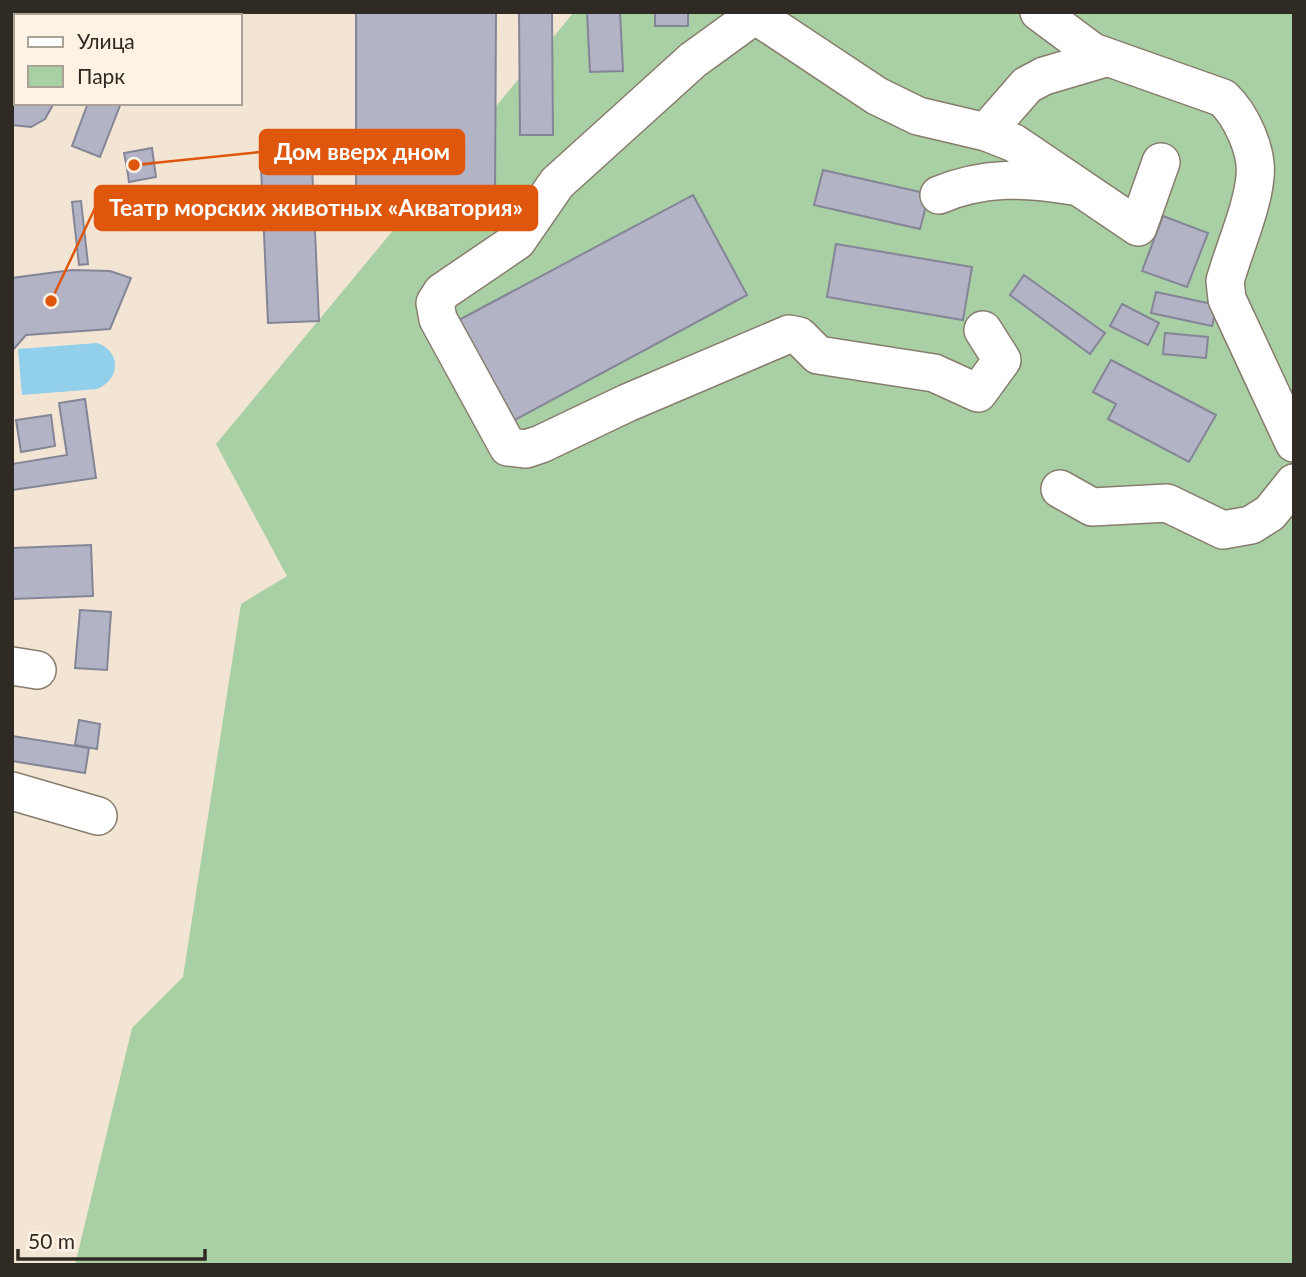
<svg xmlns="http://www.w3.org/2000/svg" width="1306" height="1277" viewBox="0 0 1306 1277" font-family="Lato,sans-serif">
<rect width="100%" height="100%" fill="#f2e5d3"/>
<path fill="#a9cfa4" d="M574,12H1294V1265H75L132,1028L183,977L241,604L287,576L216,444Z"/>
<path fill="#91cfeb" d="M97,343C121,351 121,379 97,389L22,395L18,349Z"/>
<path fill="#b3b3c6" stroke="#858598" stroke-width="2" d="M356,12H496L495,197H356Z
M519,12H552L553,135H520Z
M587,12H620L623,71L590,72Z
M655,12H688V26H655Z
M16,69V103H54L45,119L31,127L12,125V70Z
M88,103H121L100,157L72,146Z
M152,148L154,163L127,168L124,153Z
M154,163L156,177L129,182L127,168Z
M312,165L319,321L268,323L261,167Z
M823,170L929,194L920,229L814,205Z
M127,189L145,221L128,230L110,198Z
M693,195L747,295L513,421L459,320Z
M81,201L88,264L79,265L72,202Z
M1163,216L1208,233L1187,287L1142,271Z
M836,244L972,267L963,320L827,297Z
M72,270L110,271L131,278L110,329L26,335L12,351V278Z
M1024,275L1105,333L1090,354L1010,295Z
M1156,292L1217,305L1212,326L1151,313Z
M1122,304L1159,323L1148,345L1110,326Z
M1165,333L1208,337L1206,358L1163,354Z
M1111,360L1216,415L1189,462L1108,419L1116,404L1093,392Z
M85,399L96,478L12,490V464L67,455L59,403Z
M51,415L55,446L21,452L16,420Z
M91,545L93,596L12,599V548Z
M80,610L111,612L107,670L75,668Z
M79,720L100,724L97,749L75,745Z
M12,736L89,748L85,773L12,761Z"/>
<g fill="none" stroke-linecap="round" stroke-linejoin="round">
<g stroke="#887c6c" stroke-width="40">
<path id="minor" d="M753,12L755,15L693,60L557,183L517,241L442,292L435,303L438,319L508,447L526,449L541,444L627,403L789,334L799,336L818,355L934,373L978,393L1002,360L983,330
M1039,12L1093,52L1223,98C1241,115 1258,151 1255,177C1252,209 1234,249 1225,281L1227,299L1294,443
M755,15L877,96L918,116L986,132L1014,143L1138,227L1161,162
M986,132L1027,85L1044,76L1105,58
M939,195C984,176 1026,178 1073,186
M1060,489L1092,507L1167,503L1223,530L1251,525L1270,513L1294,483
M12,666L37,670
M12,791L98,816"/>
</g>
<use href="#minor" stroke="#fff" stroke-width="37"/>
</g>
<path fill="none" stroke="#df570d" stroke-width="2.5" d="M134 165L260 152M51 301L95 208"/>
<g fill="#df570d" stroke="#fdf2e4" stroke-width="2.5">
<circle cx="134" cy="165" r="7"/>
<circle cx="51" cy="301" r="7"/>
</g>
<g fill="#df570d" stroke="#df570d" stroke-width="2.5">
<rect x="260" y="130" width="204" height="44" rx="7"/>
<rect x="95" y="186" width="442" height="44" rx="7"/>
</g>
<g font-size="23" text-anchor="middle" font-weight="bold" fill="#fff">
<text x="362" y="160">Дом вверх дном</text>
<text x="316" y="216">Театр морских животных «Акватория»</text>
</g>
<rect width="1306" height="1277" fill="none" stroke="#2f2a23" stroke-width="28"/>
<rect x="14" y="14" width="228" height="91" fill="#fdf2e4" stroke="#aba297" stroke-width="2"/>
<rect x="28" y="37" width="35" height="10" fill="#ffffff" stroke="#aba297" stroke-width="2"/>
<text x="77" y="49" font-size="21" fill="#2f2a23">Улица</text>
<rect x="28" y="66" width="35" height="21" fill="#a9cfa4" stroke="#aba297" stroke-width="2"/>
<text x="77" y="84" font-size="21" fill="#2f2a23">Парк</text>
<path d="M18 1249v10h187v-10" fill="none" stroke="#2f2a23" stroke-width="3.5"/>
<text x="28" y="1249" font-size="21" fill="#2f2a23" stroke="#fdf2e4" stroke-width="5" paint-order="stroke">50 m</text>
</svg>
